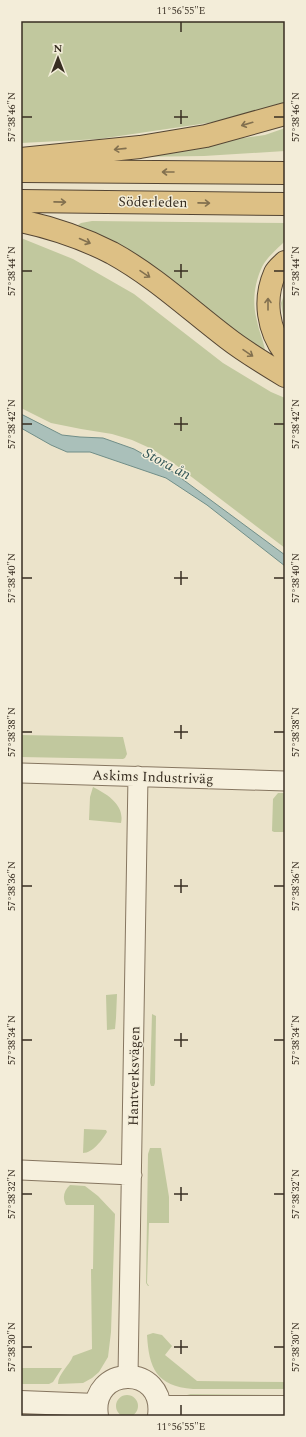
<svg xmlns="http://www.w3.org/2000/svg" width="306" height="1437" viewBox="0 0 306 1437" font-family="Spectral,serif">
<rect width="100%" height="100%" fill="#ebe3ca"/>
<path fill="#c1c89e" d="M21,21H285V107L255,116L99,139L21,143Z
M285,128V151L204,156L131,157L132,153L265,135Z
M92,221L285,223V241C278,248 267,257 262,267C254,284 252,303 257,321C259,332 264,341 265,351L80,230L78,225L81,223Z
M21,238L73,259L134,294L223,363L271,392L285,398V548L172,462L152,449L132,440L112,434L81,429L51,423L21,408Z
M285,293V327L281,303Z
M21,735L123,737L127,754L125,758L123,759L21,757Z
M93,787C107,794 125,805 121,823L89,820L90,797Z
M278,793H285V832H274L272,831L273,799Z
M117,994L116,1018L115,1029L107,1030L106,995Z
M152,1014L156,1016L155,1083L154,1086H151L150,1083Z
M84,1129L106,1130L107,1132C102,1140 93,1153 83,1153Z
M150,1148H161L169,1197V1223H149L147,1283L149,1286H148L146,1283L148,1154Z
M70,1185L85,1186L98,1196L115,1214L111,1332L108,1357L99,1372L92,1378L83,1383L58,1384C58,1374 69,1366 73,1356L92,1349L91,1269H93L94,1205H66C62,1198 64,1190 70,1185Z
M153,1333L162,1335L172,1346L165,1355L197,1381L285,1382V1389H193C156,1386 149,1368 147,1335Z
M21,1368H62L53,1382L49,1384H21Z
M187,1394L285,1395V1398H201Z
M116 1406a11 11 0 1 1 22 0a11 11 0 1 1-22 0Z"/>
<path fill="#aac0ba" stroke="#718e88" d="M21,414L62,435L80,437L103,438L134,449L166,467L285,555V566L207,505L166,478L90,452H67L51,445L21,428Z"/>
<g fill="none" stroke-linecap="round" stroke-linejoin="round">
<g stroke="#867660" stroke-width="21">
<path id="minor" d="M21,773L285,781
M21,1170L132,1175
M128,1376L138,776"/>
</g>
<g stroke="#867660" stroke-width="24">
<path id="tertiary" d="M21,1402L96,1405
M160,1407H285
M97,1416C89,1365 166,1363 159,1416"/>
</g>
<g stroke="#544533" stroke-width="24">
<path id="trunk" d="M21,159L140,147L206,136L285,114
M22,171L285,173
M21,201L285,204
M21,221C53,228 83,238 112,253C154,276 189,309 227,338C245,352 265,364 285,376
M285,262C282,265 277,269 275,273C263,300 268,330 285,353"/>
</g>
<use href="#minor" stroke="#f6f0dd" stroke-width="19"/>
<use href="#tertiary" stroke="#f6f0dd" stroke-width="22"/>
<use href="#trunk" stroke="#ddc085" stroke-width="22"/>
</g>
<defs><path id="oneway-shaft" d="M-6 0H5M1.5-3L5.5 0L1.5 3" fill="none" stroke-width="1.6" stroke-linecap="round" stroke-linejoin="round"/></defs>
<g stroke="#82704f">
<use href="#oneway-shaft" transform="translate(247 124) rotate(164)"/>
<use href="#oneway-shaft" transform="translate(120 149) rotate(174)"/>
<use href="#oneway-shaft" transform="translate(168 172) rotate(-180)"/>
<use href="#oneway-shaft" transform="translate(60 202) rotate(1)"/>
<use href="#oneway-shaft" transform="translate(204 203) rotate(1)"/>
<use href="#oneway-shaft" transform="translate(85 241) rotate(24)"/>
<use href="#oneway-shaft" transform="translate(145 274) rotate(34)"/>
<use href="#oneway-shaft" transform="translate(268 304) rotate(-90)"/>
<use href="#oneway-shaft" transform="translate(248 353) rotate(34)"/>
</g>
<path fill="none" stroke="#382e22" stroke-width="1.5" d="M181,22V32M181,110V124M22,117H32M174,117H188M274,117H284M181,264V278M22,271H32M174,271H188M274,271H284M181,417V431M22,424H32M174,424H188M274,424H284M181,571V585M22,578H32M174,578H188M274,578H284M181,725V739M22,732H32M174,732H188M274,732H284M181,879V893M22,886H32M174,886H188M274,886H284M181,1033V1047M22,1040H32M174,1040H188M274,1040H284M181,1187V1201M22,1194H32M174,1194H188M274,1194H284M181,1340V1354M22,1347H32M174,1347H188M274,1347H284M181,1405V1415"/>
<g text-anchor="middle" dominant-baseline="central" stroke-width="3" stroke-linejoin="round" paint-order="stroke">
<g font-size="14" fill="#382e22" stroke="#f3edd9">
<text transform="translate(153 202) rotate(1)">Söderleden</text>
<text transform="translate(153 777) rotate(2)">Askims Industriväg</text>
<text transform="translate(134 1076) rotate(-89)">Hantverksvägen</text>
</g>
<g font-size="15" font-style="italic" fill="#335656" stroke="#f3edd9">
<text transform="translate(167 464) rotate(28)">Stora ån</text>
</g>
</g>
<rect width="306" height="1437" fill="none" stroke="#f3edd9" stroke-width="44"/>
<g transform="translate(58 58)" stroke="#f3edd9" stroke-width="3" paint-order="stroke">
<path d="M0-3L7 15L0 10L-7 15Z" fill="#382e22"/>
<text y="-6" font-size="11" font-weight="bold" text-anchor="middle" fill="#382e22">N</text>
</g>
<rect x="22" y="22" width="262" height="1393" fill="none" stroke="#382e22" stroke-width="1.5"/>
<g font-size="10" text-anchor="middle" fill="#382e22">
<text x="181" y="14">11°56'55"E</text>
<text transform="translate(11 117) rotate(-90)" y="4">57°38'46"N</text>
<text transform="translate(295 117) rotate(-90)" y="4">57°38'46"N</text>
<text transform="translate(11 271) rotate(-90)" y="4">57°38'44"N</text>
<text transform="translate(295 271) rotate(-90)" y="4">57°38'44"N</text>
<text transform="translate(11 424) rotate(-90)" y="4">57°38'42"N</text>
<text transform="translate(295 424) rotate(-90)" y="4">57°38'42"N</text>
<text transform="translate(11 578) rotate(-90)" y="4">57°38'40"N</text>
<text transform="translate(295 578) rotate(-90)" y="4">57°38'40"N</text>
<text transform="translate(11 732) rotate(-90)" y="4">57°38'38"N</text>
<text transform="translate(295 732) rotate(-90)" y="4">57°38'38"N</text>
<text transform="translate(11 886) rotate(-90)" y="4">57°38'36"N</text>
<text transform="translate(295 886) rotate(-90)" y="4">57°38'36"N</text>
<text transform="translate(11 1040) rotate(-90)" y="4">57°38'34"N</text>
<text transform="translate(295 1040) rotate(-90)" y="4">57°38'34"N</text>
<text transform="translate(11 1194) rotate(-90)" y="4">57°38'32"N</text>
<text transform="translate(295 1194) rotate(-90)" y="4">57°38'32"N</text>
<text transform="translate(11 1347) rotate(-90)" y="4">57°38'30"N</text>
<text transform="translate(295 1347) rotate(-90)" y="4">57°38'30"N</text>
<text x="181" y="1430">11°56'55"E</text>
</g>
</svg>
